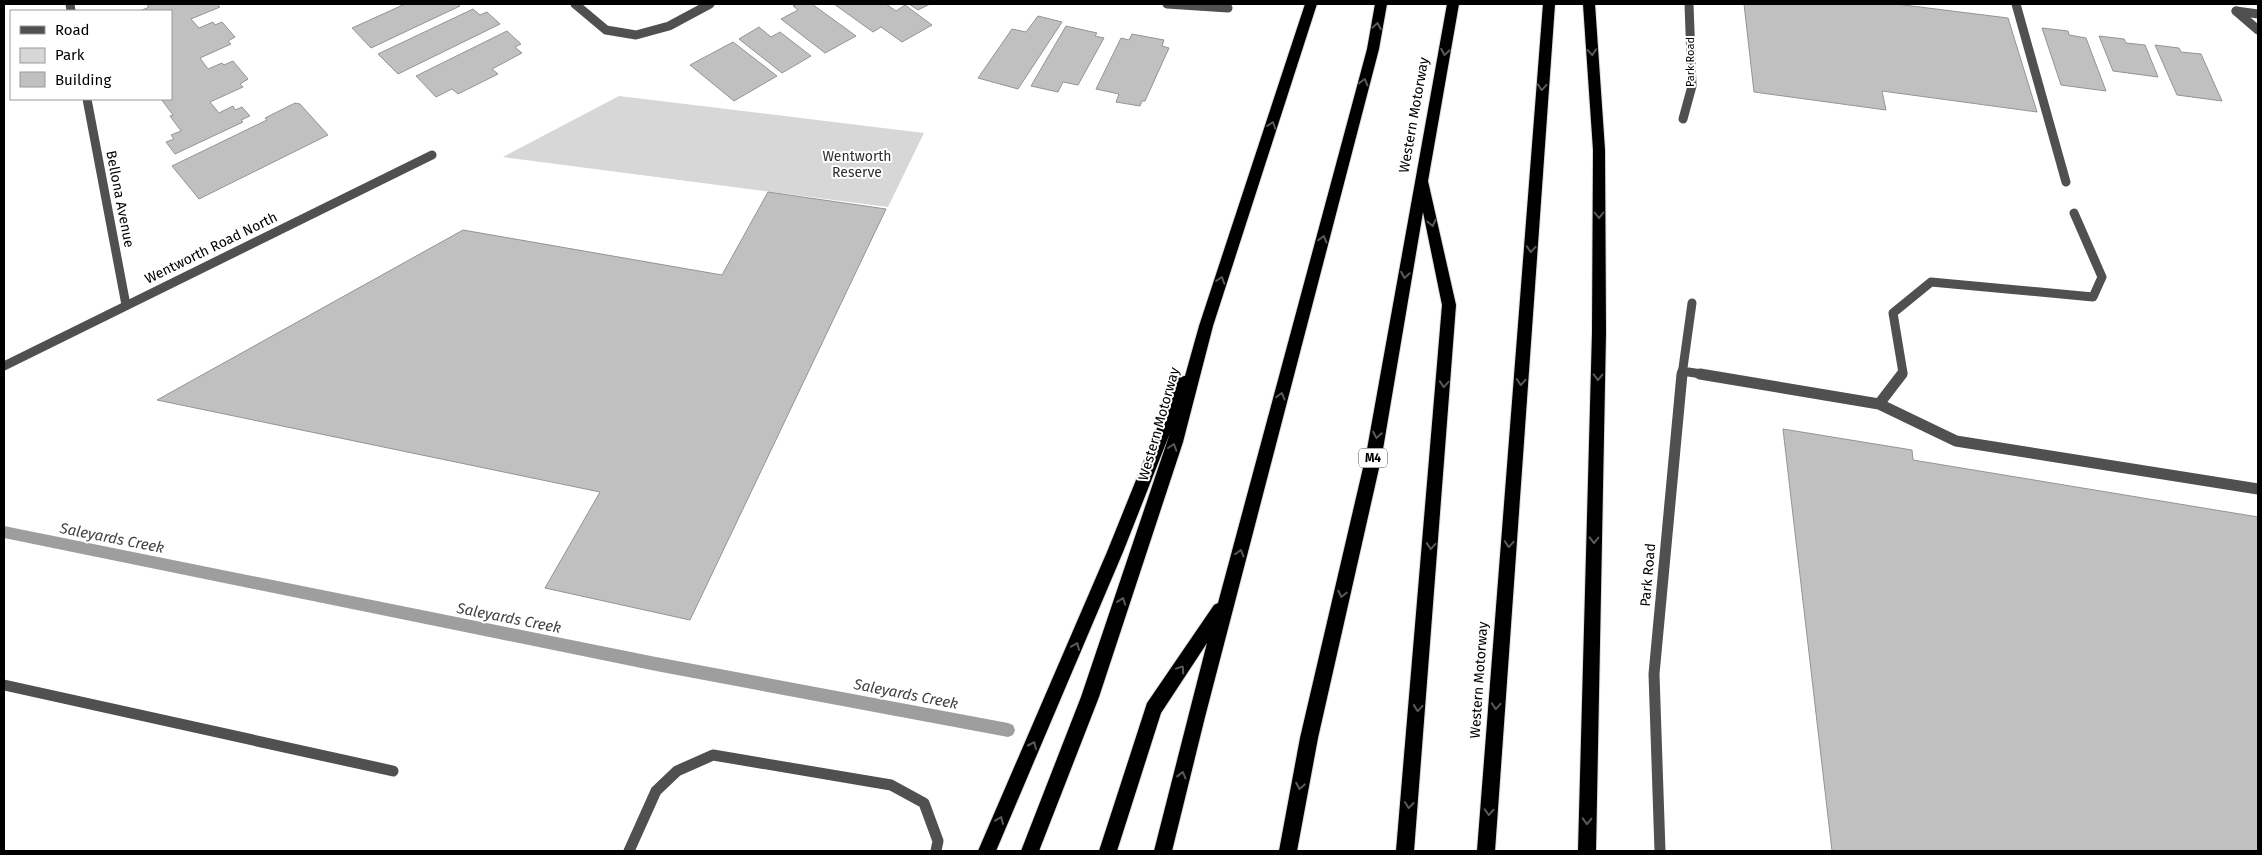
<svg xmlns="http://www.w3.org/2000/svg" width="2262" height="855" viewBox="0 0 2262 855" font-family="'Fira Sans',sans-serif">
<rect width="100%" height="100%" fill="#fff"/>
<path fill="#d7d7d7" d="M619,96L924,133L888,207L503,157Z"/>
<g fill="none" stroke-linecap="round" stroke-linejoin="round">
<path fill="#9e9e9e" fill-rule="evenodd" d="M4,526L656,657L1008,723L1013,725L1015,730L1013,735L1008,737L656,671L4,538Z"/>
</g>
<path fill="#c0c0c0" stroke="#949494" d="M146,4H221L218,5L220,7L191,19L199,28L213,22L215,25L222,22L235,37L228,41L231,44L200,58L208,69L222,63L224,65L233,61L248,79L240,84L243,87L210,102L219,113L233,106L235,110L242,107L250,116L241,120L243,122L175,154L166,142L174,139L171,135L181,131L170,116L173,115L161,99H171V11H140L149,7Z
M405,4H458L460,6L371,48L352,28Z
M798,4H812L856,36L825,53L781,19L798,10L793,6Z
M834,4H886L896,11L905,5L932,25L902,42L881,27L873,32Z
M909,4H930L918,10Z
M1744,4H1896L2008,18L2037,112L1882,91L1886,110L1754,92Z
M473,9L480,15L487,12L500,24L398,74L378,54Z
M1038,16L1062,22L1018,89L978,78L1012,29L1026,32Z
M1066,26L1097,33L1095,36L1104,38L1078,85L1063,82L1058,92L1031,86Z
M759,27L771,37L780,32L811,56L782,73L739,39Z
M2042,28L2068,31L2069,35L2086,38L2106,91L2061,85Z
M507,31L521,44L515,47L522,53L492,69L498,74L458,94L452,89L436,97L416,76Z
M1132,34L1164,40L1162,46L1169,48L1145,101H1142L1140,106L1116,102L1119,94L1096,89L1121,38L1129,40Z
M2099,36L2124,39L2126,43L2145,45L2158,77L2113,71Z
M733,42L777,76L734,101L690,65Z
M2155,45L2179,48L2181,52L2201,54L2222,101L2177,95Z
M295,103L300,104L328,135L199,199L172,166L267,120L265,118Z
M768,192L886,209L690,620L545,588L600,492L157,400L463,230L722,275Z
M1783,429L1912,450L1913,460L2258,517V851H1832Z"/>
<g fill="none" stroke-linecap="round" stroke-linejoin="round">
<g stroke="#dbdbdb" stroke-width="2">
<path id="highway" d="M1305,4H1317L1213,326L1183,442L1099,697L1039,851H1021L1081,697L1170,433L1123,552L996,851H978L1107,552L1176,381L1178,377L1185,376L1199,326Z
M1375,4H1387L1379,49L1205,717L1172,851H1154L1207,643L1161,713L1117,851H1099L1147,703L1214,605L1218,603L1367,49Z
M1447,4H1459L1428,181L1456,305L1414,851H1396L1442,305L1423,212L1382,455L1318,738L1297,851H1279L1300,738L1366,455Z
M1543,4H1555L1495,851H1477Z
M1583,4H1595L1605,150L1606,332L1596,851H1578L1592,332L1593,150Z"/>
</g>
<path stroke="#505050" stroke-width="9" d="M2016,4L2066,182
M2236,11L2258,30
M1682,371L1708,375
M1682,375L1692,303
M1901,375L1903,373L1893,313L1931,282L2093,297L2102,277L2074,213"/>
<path stroke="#505050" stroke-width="11" d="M1700,374L1879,404L1956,441L2258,489
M1879,404L1902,374
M4,685L393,771
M629,851L656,791L677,771L713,755L891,785L924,803L938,841L936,851
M1660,851L1654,674L1682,374"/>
<path stroke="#505050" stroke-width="9" d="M70,4L71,11
M575,4L606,30L636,35L669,26L710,4
M1167,4L1228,8
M2236,11L2258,14
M87,99L126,305
M1683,119L1692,86L1689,4
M4,366L432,155"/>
<use href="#highway" fill="#000" fill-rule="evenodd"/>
</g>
<defs><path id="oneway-chevron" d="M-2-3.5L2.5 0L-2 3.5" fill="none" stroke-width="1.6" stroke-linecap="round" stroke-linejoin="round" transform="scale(1.25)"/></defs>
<g stroke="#595959">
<use href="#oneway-chevron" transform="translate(1377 26) rotate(-80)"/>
<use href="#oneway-chevron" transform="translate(1445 52) rotate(100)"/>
<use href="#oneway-chevron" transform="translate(1592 52) rotate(86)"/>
<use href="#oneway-chevron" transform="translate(1364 82) rotate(-75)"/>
<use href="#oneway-chevron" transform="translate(1542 87) rotate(94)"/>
<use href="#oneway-chevron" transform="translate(1272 125) rotate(-72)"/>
<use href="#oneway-chevron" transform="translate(1599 215) rotate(90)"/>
<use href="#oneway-chevron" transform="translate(1432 223) rotate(78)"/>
<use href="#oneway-chevron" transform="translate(1323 239) rotate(-75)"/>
<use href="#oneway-chevron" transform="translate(1531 249) rotate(94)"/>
<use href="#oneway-chevron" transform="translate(1405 275) rotate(100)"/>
<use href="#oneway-chevron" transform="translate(1221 280) rotate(-72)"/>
<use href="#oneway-chevron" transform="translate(1598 377) rotate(91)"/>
<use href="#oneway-chevron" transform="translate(1521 382) rotate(94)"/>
<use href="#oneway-chevron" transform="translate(1444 384) rotate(94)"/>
<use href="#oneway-chevron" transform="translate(1281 396) rotate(-75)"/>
<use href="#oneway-chevron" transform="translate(1377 435) rotate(100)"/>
<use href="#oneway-chevron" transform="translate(1173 447) rotate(-72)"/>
<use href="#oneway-chevron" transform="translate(1594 540) rotate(91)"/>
<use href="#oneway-chevron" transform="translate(1509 544) rotate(94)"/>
<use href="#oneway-chevron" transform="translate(1431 546) rotate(95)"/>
<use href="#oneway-chevron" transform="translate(1240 553) rotate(-75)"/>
<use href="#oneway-chevron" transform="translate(1342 594) rotate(103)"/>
<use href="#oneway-chevron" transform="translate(1122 601) rotate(-71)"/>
<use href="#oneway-chevron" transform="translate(1076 646) rotate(-67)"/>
<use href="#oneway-chevron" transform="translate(1181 669) rotate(-56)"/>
<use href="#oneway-chevron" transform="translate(1496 706) rotate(94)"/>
<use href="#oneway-chevron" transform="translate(1418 708) rotate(95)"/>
<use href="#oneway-chevron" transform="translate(1033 745) rotate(-66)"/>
<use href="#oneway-chevron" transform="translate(1182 775) rotate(-76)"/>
<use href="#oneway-chevron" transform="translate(1300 786) rotate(101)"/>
<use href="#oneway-chevron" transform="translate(1409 805) rotate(96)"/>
<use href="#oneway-chevron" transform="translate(1489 812) rotate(93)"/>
<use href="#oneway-chevron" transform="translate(1000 820) rotate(-67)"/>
<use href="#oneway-chevron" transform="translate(1587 821) rotate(91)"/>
</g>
<g text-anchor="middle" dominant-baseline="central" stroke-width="4" stroke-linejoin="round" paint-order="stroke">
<g font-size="11" fill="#000" stroke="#fff">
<text transform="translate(1690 62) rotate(-90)">Park Road</text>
</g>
<rect fill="#fff" stroke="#4c4c4c" stroke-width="1" x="1359" y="448.5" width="28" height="19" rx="4"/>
<g font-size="12" font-weight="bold" fill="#000">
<text x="1373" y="458">M4</text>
</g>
<g font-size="14" fill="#000" stroke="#fff">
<text transform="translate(1414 115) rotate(-80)">Western Motorway</text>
<text transform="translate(120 199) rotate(79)">Bellona Avenue</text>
<text transform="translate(211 248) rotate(-26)">Wentworth Road North</text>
<text transform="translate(1159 424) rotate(-74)">Western Motorway</text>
<text transform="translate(1648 575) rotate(-85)">Park Road</text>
<text transform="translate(1479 680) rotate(-86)">Western Motorway</text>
</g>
<g font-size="14" fill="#2e2e2e" stroke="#fff">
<text x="857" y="156">Wentworth<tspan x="857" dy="16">Reserve</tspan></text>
</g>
<g font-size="15" font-style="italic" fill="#3f3f3f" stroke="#fff">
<text transform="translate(112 538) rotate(11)">Saleyards Creek</text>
<text transform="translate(509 618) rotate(11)">Saleyards Creek</text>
<text transform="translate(906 694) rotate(11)">Saleyards Creek</text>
</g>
</g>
<rect width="2262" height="855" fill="none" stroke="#000000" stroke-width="10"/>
<rect x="10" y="10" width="162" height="90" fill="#ffffff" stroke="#999999"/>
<rect x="20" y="26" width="25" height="8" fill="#505050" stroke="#999999"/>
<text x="55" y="35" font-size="15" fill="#000000">Road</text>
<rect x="20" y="48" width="25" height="15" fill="#d7d7d7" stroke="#999999"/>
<text x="55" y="60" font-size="15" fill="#000000">Park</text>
<rect x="20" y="72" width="25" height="15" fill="#c0c0c0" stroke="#999999"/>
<text x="55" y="85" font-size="15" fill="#000000">Building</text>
</svg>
